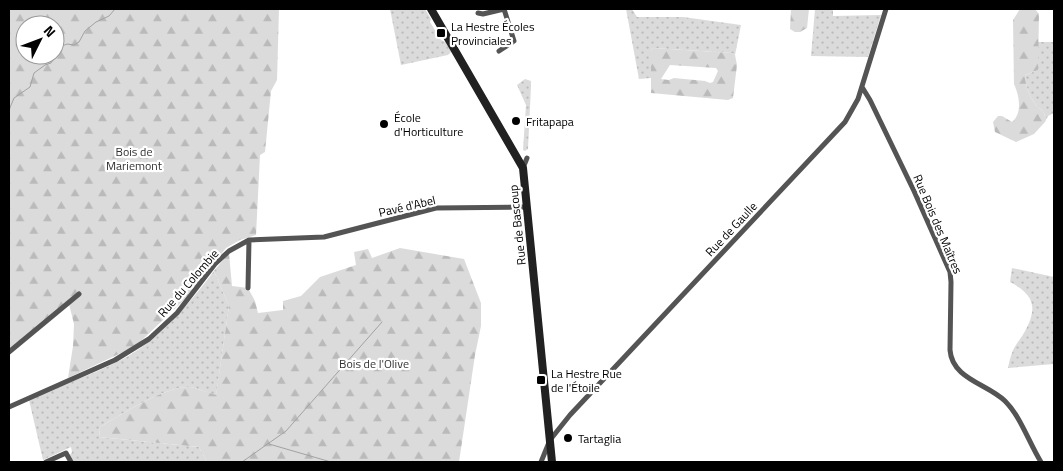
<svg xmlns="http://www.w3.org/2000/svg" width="1063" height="471" viewBox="0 0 1063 471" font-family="'Titillium Web',sans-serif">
<defs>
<pattern id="grass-dots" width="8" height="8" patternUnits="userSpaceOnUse" patternTransform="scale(1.25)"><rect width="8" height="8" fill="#dbdbdb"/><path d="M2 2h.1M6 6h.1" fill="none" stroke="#bababa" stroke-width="1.8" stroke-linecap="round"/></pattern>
<pattern id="forest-firs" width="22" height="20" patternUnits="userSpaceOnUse" patternTransform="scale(1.25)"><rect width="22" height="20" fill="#dbdbdb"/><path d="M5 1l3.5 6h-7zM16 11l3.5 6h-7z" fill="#bababa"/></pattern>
</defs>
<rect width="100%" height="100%" fill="#fff"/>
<path fill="url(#grass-dots)" d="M390,9H425L431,19L430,22L441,40L446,42L451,52L448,55L401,65Z
M626,9H632L637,17H683L741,25L735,55L732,53L653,48L651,51V78L639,79Z
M815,9H833V16L881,15L868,57L811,56Z
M1038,42H1054V113L1048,116L1045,122C1046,108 1040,112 1034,102C1029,96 1025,83 1025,75L1038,70Z
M525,79L531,81V86L528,149L525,151L523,150L526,105L517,85Z
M1012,268L1054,277V364L1008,368C1009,363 1010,358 1012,353C1014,346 1020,340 1024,333C1038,308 1035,295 1010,282Z
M214,271L229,306L216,396C208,393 198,388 190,387C167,385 120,415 100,427L99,437L199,447L207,462H73L70,455L72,452L71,447L43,460L29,400C58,386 89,376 117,362C157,343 188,305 214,271Z"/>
<path fill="url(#forest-firs)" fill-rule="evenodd" d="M9,9H279L277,80L271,91L265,152L260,155L256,235L240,240L226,248L185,299L140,342L123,352L68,378L73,346L74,324L69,304L9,353ZM25,25H55V55H25Z
M791,9H809L807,28L800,32H795L790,29Z
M1020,9H1035L1039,14L1038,70L1025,75C1025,83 1029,96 1034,102C1040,112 1046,108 1045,122L1034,134L1016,142L995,132L993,122L998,116H1002L1012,122C1023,113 1019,95 1014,84L1013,20Z
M653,48L732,53L735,55L737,65L733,98L728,100L651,93V51ZM670,65L716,68L718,71L713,82L710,83L705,81L674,78L669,80L661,79Z
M400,248L464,259L481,303V326L475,355L459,462H207L199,447L99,437L100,427C120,415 167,385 190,387C198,388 208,393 216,395L229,306L214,271L229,253L232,286L248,288L255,301L258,313L283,310V301L301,296L320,277L356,265L354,252L368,249L372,258Z"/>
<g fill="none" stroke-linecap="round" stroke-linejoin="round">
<path stroke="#a2a2a2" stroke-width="1" d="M9,110L14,98L30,87L34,73L45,65L51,63L62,46L67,44L74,45L79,42L85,31L96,22L109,16L115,9
M269,444L331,462
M242,462L286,431L382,322"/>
<path stroke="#545454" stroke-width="5" d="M478,13L483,14L504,9
M499,51L514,41L504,9
M862,87L870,100L914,191L950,272L951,282L950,350C952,379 988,384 1005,401C1021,417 1029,443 1041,462
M523,168L527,158
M248,288L249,240
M9,352L79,294
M9,407L115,360L149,339L177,313L215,264L229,251L249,240L324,237L436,208L527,207
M46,462L66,453L71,462
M541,462L550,440L570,415L845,122L858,99L886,9"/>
<path stroke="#212121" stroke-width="8" d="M431,9L523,168L552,462"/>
</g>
<g fill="#000" stroke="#fff" stroke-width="2">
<rect x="436" y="28" width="10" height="10" rx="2.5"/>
<circle cx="516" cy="121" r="5"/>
<circle cx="384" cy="124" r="5"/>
<rect x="536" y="375" width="10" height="10" rx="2.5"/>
<circle cx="568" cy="438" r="5"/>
</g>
<g text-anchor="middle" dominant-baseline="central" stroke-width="4.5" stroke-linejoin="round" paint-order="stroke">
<g font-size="12" fill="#000" stroke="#fff" text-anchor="start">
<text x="451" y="26">La Hestre Écoles<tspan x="451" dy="14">Provinciales</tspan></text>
<text x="394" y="117">École<tspan x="394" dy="14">d'Horticulture</tspan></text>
<text x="526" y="121">Fritapapa</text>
<text x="551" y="373">La Hestre Rue<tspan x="551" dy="14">de l'Étoile</tspan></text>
<text x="578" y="438">Tartaglia</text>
</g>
<g font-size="12" fill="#323232" stroke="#fff">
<text x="134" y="151">Bois de<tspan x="134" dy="14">Mariemont</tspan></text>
<text x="374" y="363">Bois de l'Olive</text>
</g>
<g font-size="12" fill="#000" stroke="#fff">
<text transform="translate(407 206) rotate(-13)">Pavé d'Abel</text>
<text transform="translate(938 224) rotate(67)">Rue Bois des Maîtres</text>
<text transform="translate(517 225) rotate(-96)">Rue de Bascoup</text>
<text transform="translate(731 229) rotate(-47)">Rue de Gaulle</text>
<text transform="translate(188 283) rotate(-49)">Rue du Colombie</text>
</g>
</g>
<rect width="1063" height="471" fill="none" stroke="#000000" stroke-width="20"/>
<g transform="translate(40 40) rotate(48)"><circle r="24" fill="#ffffff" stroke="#999999"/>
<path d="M0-4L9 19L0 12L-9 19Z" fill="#000000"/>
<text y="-8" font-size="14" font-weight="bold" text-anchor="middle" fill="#000000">N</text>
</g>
</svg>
